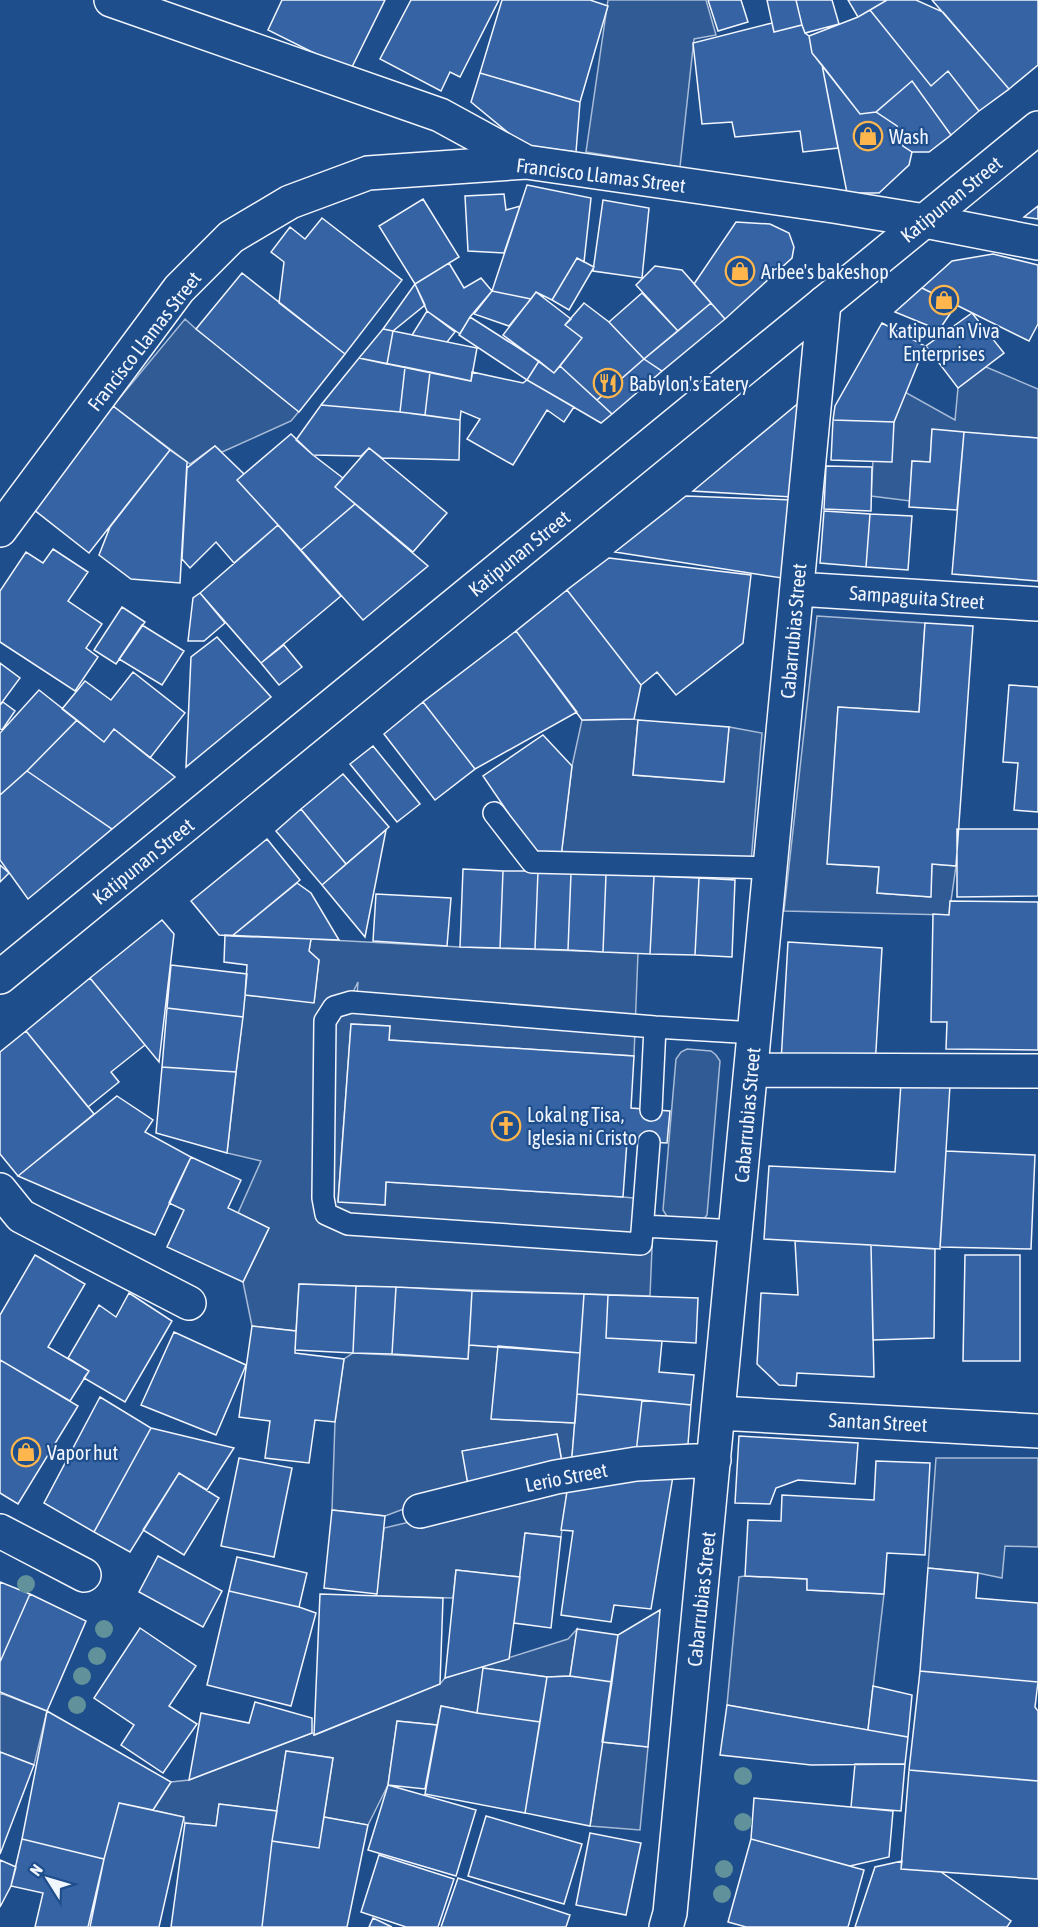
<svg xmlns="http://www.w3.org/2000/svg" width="1038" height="1927" viewBox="0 0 1038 1927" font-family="'Asap Condensed',sans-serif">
<rect width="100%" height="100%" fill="#1f4e8c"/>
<path fill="#305b95" stroke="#a8bbd7" stroke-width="1.5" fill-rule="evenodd" d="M608,0H706L716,35L694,39L680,167L586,152Z
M185,319L196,329L301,409L291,421L222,452L215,446L190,464L113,406Z
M986,367L1038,389V438L932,430L930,462L912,461L910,501L871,496L873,461L894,422L905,392L955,420L958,388Z
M817,616L925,623L919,712L838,707L828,864L879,867L877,893L930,897L932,864L956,866L949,915L784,911Z
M634,719L638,720L633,775L723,782L729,727L762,733L751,862L561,857L572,766L582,720Z
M311,939L460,947L638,953L634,1056L389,1040L390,1026L351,1024L338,1201L385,1205L386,1182L623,1197L654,1200L650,1296L299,1284L296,1331L252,1326L243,1282L269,1228L238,1213L261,1161L227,1153L245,995L314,1002L319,960L309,951ZM358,982L356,1007L324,1003L330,997L345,996L354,990Z
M687,1049L711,1051L716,1055L720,1061L707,1215L703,1220L668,1218L663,1210L676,1059L681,1052Z
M469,1345L498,1346L492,1419L575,1423L571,1468H563L557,1434L463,1451L468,1485L385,1516L332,1510L335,1422L344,1359L353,1353L468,1359Z
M936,1458H1038V1547L1005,1546L1002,1578L978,1573L928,1568Z
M568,1485L561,1537L525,1533L520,1577L456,1570L453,1598L376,1596L384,1528Z
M745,1576L807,1579V1590L884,1594L868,1730L727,1705L739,1577Z
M577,1629L570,1676L547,1677L484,1668L477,1713L441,1706L437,1725L397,1721L388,1785L368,1825L324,1817L333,1758L286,1751L277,1811L219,1804L216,1826L185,1823L183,1817L153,1810L171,1782L189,1780L312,1733L315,1735L440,1684L445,1678L568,1639Z
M0,1693L47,1711L34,1765L0,1752Z
M602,1742L648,1747L640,1830L590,1826Z"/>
<path fill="#3563a3" stroke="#f2f6ff" stroke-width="1.5" d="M282,0H385L350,71L268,30Z
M411,0H499L460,77L450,72L441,91L380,59Z
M502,0H590L608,6L580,102L480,73Z
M708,0H741L748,22L718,31Z
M767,0H796L802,25L774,32Z
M796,0H832L839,24L805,33L802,25Z
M848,0H887L858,17Z
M887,0H916L943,12L1009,89L979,111L948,71L931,86L870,10Z
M932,0H1038V65L1009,89Z
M870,10L931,86L948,71L979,111L951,135L912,81L876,112L860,114L812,53L809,36L858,17Z
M772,23L774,32L802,25L805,33L809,36L812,53L822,65L838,148L803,152L800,131L735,137L732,122L702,124L693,43Z
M822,65L860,114L876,112L897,126L903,146L912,152L909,165L879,193H847Z
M480,73L580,102L576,152L523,145L471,102Z
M912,81L951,135L929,152H912L903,146L897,126L876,112Z
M527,185L591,198L584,262L577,258L552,300L536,292L531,299L492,291Z
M504,194L506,210L520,206L504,253L468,251L465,196Z
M423,199L459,257L415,284L379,226Z
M603,200L649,208L642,278L593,271Z
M1038,206V219L1024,217Z
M322,218L402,280L345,354L279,303L284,262L271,252L290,227L305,239Z
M736,222L770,224L789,233L794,247L792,258L725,319L694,284Z
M993,254L1038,265V324L1029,341L922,288L952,261Z
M577,258L594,267L569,310L552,300Z
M449,263L464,288L481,278L492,291L470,317L460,334L427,311L415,284Z
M655,266L682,270L711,303L678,331L636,285Z
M242,273L345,354L299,412L196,329Z
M415,284L425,305L393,331L383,329Z
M922,288L956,305L939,330L895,312Z
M492,291L531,299L509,326L474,314Z
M536,292L571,319L565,325L582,338L554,373L503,335Z
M642,293L678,331L644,359L609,322Z
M584,303L609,322L644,359L597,400L560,366L582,338L565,325Z
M711,303L725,319L662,371L644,359Z
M427,311L455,332L447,342L412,335Z
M972,313L1004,353L958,388L926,346Z
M470,317L539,361L527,380L459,335Z
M882,323L925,346L894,422L833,420L835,406Z
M383,329L393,331L387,364L359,358Z
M393,331L477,348L471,381L387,364Z
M359,358L405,367L400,412L321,405Z
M644,359L662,371L612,414L597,400Z
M539,361L554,373L560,366L612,414L601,423L527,380Z
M405,367L430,372L425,415L400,412Z
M430,372L471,381L472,372L523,383L527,380L574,407L564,422L547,410L513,465L467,439L480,419L461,411L460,420L425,415Z
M801,401L792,497L693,491Z
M321,405L400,412L460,420L459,460L382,458L369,448L361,456L313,455L296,440Z
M113,406L170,450L89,553L33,509Z
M833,420L894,422L892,462L831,460Z
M932,429L964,432L957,510L909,507L912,461L930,462Z
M964,432L1038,438V581L952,574Z
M291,434L313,455L343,478L335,487L355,504L301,550L237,480Z
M215,446L244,474L237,480L278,525L234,563L216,542L190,568L182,559L187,468Z
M369,448L447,513L413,552L335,487Z
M170,450L187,462L180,583L131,579L99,555L110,527Z
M826,466L872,467L871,511L824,509Z
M686,496L792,500L782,578L615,552Z
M355,504L428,566L363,620L301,550Z
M824,511L870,514L866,567L820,563Z
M870,514L912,516L908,570L866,567Z
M278,525L341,596L261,663L200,593Z
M53,549L88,572L68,601L102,624L86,648L98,657L75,691L0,642V591L26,552L43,563Z
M609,558L751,575L743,643L676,695L657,672L641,685L567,590Z
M567,590L641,685L634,719L582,720L516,631Z
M200,593L225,623L204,641H188L193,598Z
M122,607L145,622L116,664L94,650Z
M925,623L973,626L956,866L932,864L931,897L877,893L879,867L827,864L838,707L919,712Z
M142,625L184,651L162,685L119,659Z
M516,631L577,712L475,769L423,702Z
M217,637L271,697L186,767L191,657Z
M284,645L302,667L279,685L261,663Z
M0,663L20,678L0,705Z
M133,672L185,713L150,758L114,729L104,742L62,709L85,681L111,700Z
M1009,685L1038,687V812L1014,810L1018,763L1003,762Z
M39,690L77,720L27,771L0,795V733Z
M3,702L15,711L2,730L0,729V705Z
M423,702L475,769L435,800L384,734Z
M77,720L104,742L114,729L175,777L112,829L27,771Z
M638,720L729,727L724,782L633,775Z
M543,735L572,766L561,857L546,856L532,848L483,776Z
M373,746L420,804L397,822L350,764Z
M27,771L112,829L28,899L0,860V795Z
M343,774L389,827L346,864L301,809Z
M301,809L346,864L322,885L276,831Z
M957,829H1038V896L957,897Z
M386,830L365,937L322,885Z
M267,839L300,880L232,936L219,935L191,901Z
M0,865L9,873L0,882Z
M463,869L503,871L500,948L460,947Z
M503,871H538L535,949L500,948Z
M538,871L571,873L568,950L535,949Z
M571,873L606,874L603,952L568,950Z
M606,874L654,876L650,954L603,952Z
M654,876L699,878L695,955L650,954Z
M699,878L735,880L732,957L695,955Z
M297,883L311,893L339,940L232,936Z
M376,894L451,898L447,946L373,941Z
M950,901L1038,902V1050L946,1049L947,1022H931L933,914L949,915Z
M162,920L174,934L159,1062L90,978Z
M225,935L311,939L309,951L319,960L314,1003L245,995L247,965L224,962Z
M788,942L882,948L875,1067L781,1062Z
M171,965L247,974L243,1017L167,1008Z
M90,978L145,1045L111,1072L119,1082L88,1107L26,1031Z
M167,1008L243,1017L236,1072L162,1067Z
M351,1024L390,1026L389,1040L634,1056L631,1108L670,1111L667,1143L627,1141L623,1197L386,1182L385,1205L338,1202Z
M26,1031L94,1114L18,1176L0,1154V1052Z
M162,1067L236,1072L227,1153L156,1133Z
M901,1083L950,1085L940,1249L764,1239L769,1166L895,1172Z
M117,1096L153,1120L145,1132L191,1157L155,1235L18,1176Z
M946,1151L1035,1155L1031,1249L940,1247Z
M191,1157L241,1180L228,1208L269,1228L243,1282L167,1247L184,1210L169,1203Z
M795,1241L871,1245L874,1377L797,1373L796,1386L779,1385L757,1364L761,1293L798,1295Z
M871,1245L935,1249L934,1338L873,1340Z
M35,1255L85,1284L48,1347L89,1371L70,1401L0,1360V1315Z
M965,1255H1020V1361H963Z
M299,1284L356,1286L353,1353L295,1350Z
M356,1286L396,1287L392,1354L353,1353Z
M396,1287L472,1291L468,1359L392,1354Z
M472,1291L584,1294L580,1353L469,1345Z
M129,1293L172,1321L125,1402L84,1378L89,1371L68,1358L99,1305L116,1317Z
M584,1294L608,1295L606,1338L662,1341L659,1372L694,1375L691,1405L577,1394Z
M608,1295L698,1298L696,1343L606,1338Z
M252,1326L296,1331L295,1353L344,1359L335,1422L315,1420L309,1463L265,1458L270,1421L239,1417Z
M174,1332L246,1365L216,1435L141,1405Z
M498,1346L580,1353L575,1423L491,1419Z
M0,1360L78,1406L18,1504L0,1493Z
M577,1394L642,1400L636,1453L571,1468Z
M100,1397L151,1428L94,1532L44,1503Z
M642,1400L691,1405L688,1444L636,1453Z
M151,1428L234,1448L207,1490L179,1473L130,1552L94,1532Z
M557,1434L563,1468L468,1485L462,1451Z
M739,1436L858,1443L855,1484L798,1480L776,1488L770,1504L735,1503Z
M239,1458L292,1468L274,1557L221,1546Z
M876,1461L930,1463L925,1555L887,1553L884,1594L807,1590V1579L745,1576L748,1520L781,1521L782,1495L874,1500Z
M674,1470L651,1609L614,1605L611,1622L561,1615L573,1531L561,1530L568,1485Z
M179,1473L219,1498L184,1555L143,1530Z
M332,1510L385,1516L377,1594L324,1588Z
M525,1533L561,1537L551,1628L514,1623Z
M158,1556L222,1591L203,1627L139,1592Z
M237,1557L307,1573L299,1607L229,1591Z
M928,1568L978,1573L976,1598L1038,1603V1682L920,1671Z
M456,1570L520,1577L509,1659L445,1678Z
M0,1582L30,1594L0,1662Z
M229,1591L299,1607L316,1613L291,1706L207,1685Z
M30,1594L86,1621L47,1711L0,1692V1662Z
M320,1594L443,1598L440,1684L314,1735Z
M660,1610L648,1747L602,1742L618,1635Z
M140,1628L196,1666L169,1706L197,1724L163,1773L121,1745L134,1725L94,1698Z
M577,1629L618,1635L612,1682L570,1676Z
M483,1668L547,1677L540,1722L477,1713Z
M920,1671L1038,1682L1035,1707L1038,1711V1781L909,1770Z
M570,1676L612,1682L590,1826L525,1813L547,1677Z
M873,1686L912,1695L908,1737L868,1730Z
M255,1702L312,1718V1733L189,1780L201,1713L249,1723Z
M727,1705L908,1737L905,1764L811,1765L720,1755Z
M441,1706L477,1713L540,1722L525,1813L425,1794Z
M47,1711L171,1782L153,1810L119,1803L104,1859L22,1839Z
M397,1721L437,1725L425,1789L388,1785Z
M286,1751L333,1758L319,1848L272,1841Z
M0,1752L34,1765L0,1854Z
M855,1764H905L901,1811L851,1807Z
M909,1770L1038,1781V1879L901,1869Z
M388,1785L476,1810L456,1876L368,1850Z
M754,1798L893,1811L889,1857L850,1866L751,1839Z
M119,1803L184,1817L159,1927H90L104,1859Z
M219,1804L277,1811L272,1841L262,1927H171L185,1823L216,1826Z
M486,1816L582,1844L564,1904L468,1876Z
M324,1817L368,1825L347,1927H262L272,1841L319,1848Z
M590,1833L641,1843L626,1915L576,1905Z
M22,1839L104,1859L88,1927H35L43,1893L11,1886Z
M751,1839L864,1870L848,1927H746L728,1922Z
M379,1855L454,1879L438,1927H406L361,1912Z
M0,1860L16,1867L11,1886L0,1907Z
M902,1861L901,1869L941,1872L1011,1921L1007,1927H855L875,1867Z
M458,1878L570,1915L566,1927H441Z
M373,1918L392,1927H369Z"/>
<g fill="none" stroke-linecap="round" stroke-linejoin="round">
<g stroke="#f2f6ff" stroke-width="24">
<path id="lane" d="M494,813L532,862L771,868
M651,1110L655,1027
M649,1142L641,1244L348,1224L326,1214L323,1198L325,1021L334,1007L351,1002L655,1027L755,1033
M643,1226L736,1231"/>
</g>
<g stroke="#f2f6ff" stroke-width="36">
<path id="street" d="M111,0L440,115L526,162
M0,530L179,289L231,237L290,202L368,173L526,162L833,206L925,221L1038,243
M797,589L1038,604
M751,1070L1038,1071
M0,1190L21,1216L189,1303
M719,1413L1038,1431
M420,1511L556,1477L636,1464L714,1460
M0,1531L84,1575
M666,1927L670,1913L824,303"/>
</g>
<g stroke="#f2f6ff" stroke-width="36">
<path id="secondary" d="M0,977L1038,128"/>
</g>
<use href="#lane" stroke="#1f4e8c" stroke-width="21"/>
<use href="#street" stroke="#1f4e8c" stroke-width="33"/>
<use href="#secondary" stroke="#1f4e8c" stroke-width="33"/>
</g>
<g fill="#61919a">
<circle cx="26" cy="1584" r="9"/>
<circle cx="104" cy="1629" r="9"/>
<circle cx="97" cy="1656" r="9"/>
<circle cx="82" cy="1676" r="9"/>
<circle cx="77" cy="1705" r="9"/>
<circle cx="743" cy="1776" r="9"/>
<circle cx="743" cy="1822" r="9"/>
<circle cx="724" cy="1869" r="9"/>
<circle cx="722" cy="1894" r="9"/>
</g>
<defs>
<g id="shop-ring" transform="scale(1.5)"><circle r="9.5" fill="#1f4e8c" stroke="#ffb74d" stroke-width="1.5"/><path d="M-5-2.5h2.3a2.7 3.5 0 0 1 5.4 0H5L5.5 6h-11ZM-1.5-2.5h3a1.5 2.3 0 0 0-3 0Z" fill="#ffb74d"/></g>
<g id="restaurant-ring" transform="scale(1.5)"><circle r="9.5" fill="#1f4e8c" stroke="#ffb74d" stroke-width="1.5"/><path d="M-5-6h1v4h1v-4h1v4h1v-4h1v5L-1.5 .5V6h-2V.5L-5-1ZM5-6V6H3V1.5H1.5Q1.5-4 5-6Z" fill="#ffb74d"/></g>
<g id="church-ring" transform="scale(1.5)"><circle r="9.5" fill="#1f4e8c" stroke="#ffb74d" stroke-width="1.5"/><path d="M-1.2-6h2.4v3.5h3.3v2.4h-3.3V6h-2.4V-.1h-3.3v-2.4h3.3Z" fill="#ffb74d"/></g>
</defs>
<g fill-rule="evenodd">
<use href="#shop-ring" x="868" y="136"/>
<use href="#shop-ring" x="740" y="271"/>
<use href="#shop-ring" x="944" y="300"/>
<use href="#restaurant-ring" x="608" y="383"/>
<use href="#church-ring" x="506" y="1126"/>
<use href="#shop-ring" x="26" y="1452"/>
</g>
<g text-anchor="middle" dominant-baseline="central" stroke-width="4.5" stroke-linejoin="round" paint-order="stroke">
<g font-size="20" fill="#f2f6ff" stroke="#1f4e8c" text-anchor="start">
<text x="889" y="136">Wash</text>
<text x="761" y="271">Arbee's bakeshop</text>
<text x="944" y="330" text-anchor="middle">Katipunan Viva<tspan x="944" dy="23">Enterprises</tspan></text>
<text x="629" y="383">Babylon's Eatery</text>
<text x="527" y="1114">Lokal ng Tisa,<tspan x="527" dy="23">Iglesia ni Cristo</tspan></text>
<text x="47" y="1452">Vapor hut</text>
</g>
<g font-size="20" fill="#f2f6ff" stroke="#1f4e8c">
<text transform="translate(601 175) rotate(7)">Francisco Llamas Street</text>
<text transform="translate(951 199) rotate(-39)">Katipunan Street</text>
<text transform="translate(144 341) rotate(-52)">Francisco Llamas Street</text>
<text transform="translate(519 553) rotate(-39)">Katipunan Street</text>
<text transform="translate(917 597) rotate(4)">Sampaguita Street</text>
<text transform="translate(793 631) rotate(-85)">Cabarrubias Street</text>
<text transform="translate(143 861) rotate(-39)">Katipunan Street</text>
<text transform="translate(747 1115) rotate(-85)">Cabarrubias Street</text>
<text transform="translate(878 1422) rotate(3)">Santan Street</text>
<text transform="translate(566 1477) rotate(-11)">Lerio Street</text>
<text transform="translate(701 1599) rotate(-84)">Cabarrubias Street</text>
</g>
</g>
<g transform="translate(48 1879) rotate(307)" stroke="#1f4e8c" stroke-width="4.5" paint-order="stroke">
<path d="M0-4.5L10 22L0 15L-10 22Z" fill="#f2f6ff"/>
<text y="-9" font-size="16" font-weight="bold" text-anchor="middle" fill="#f2f6ff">N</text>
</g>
</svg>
